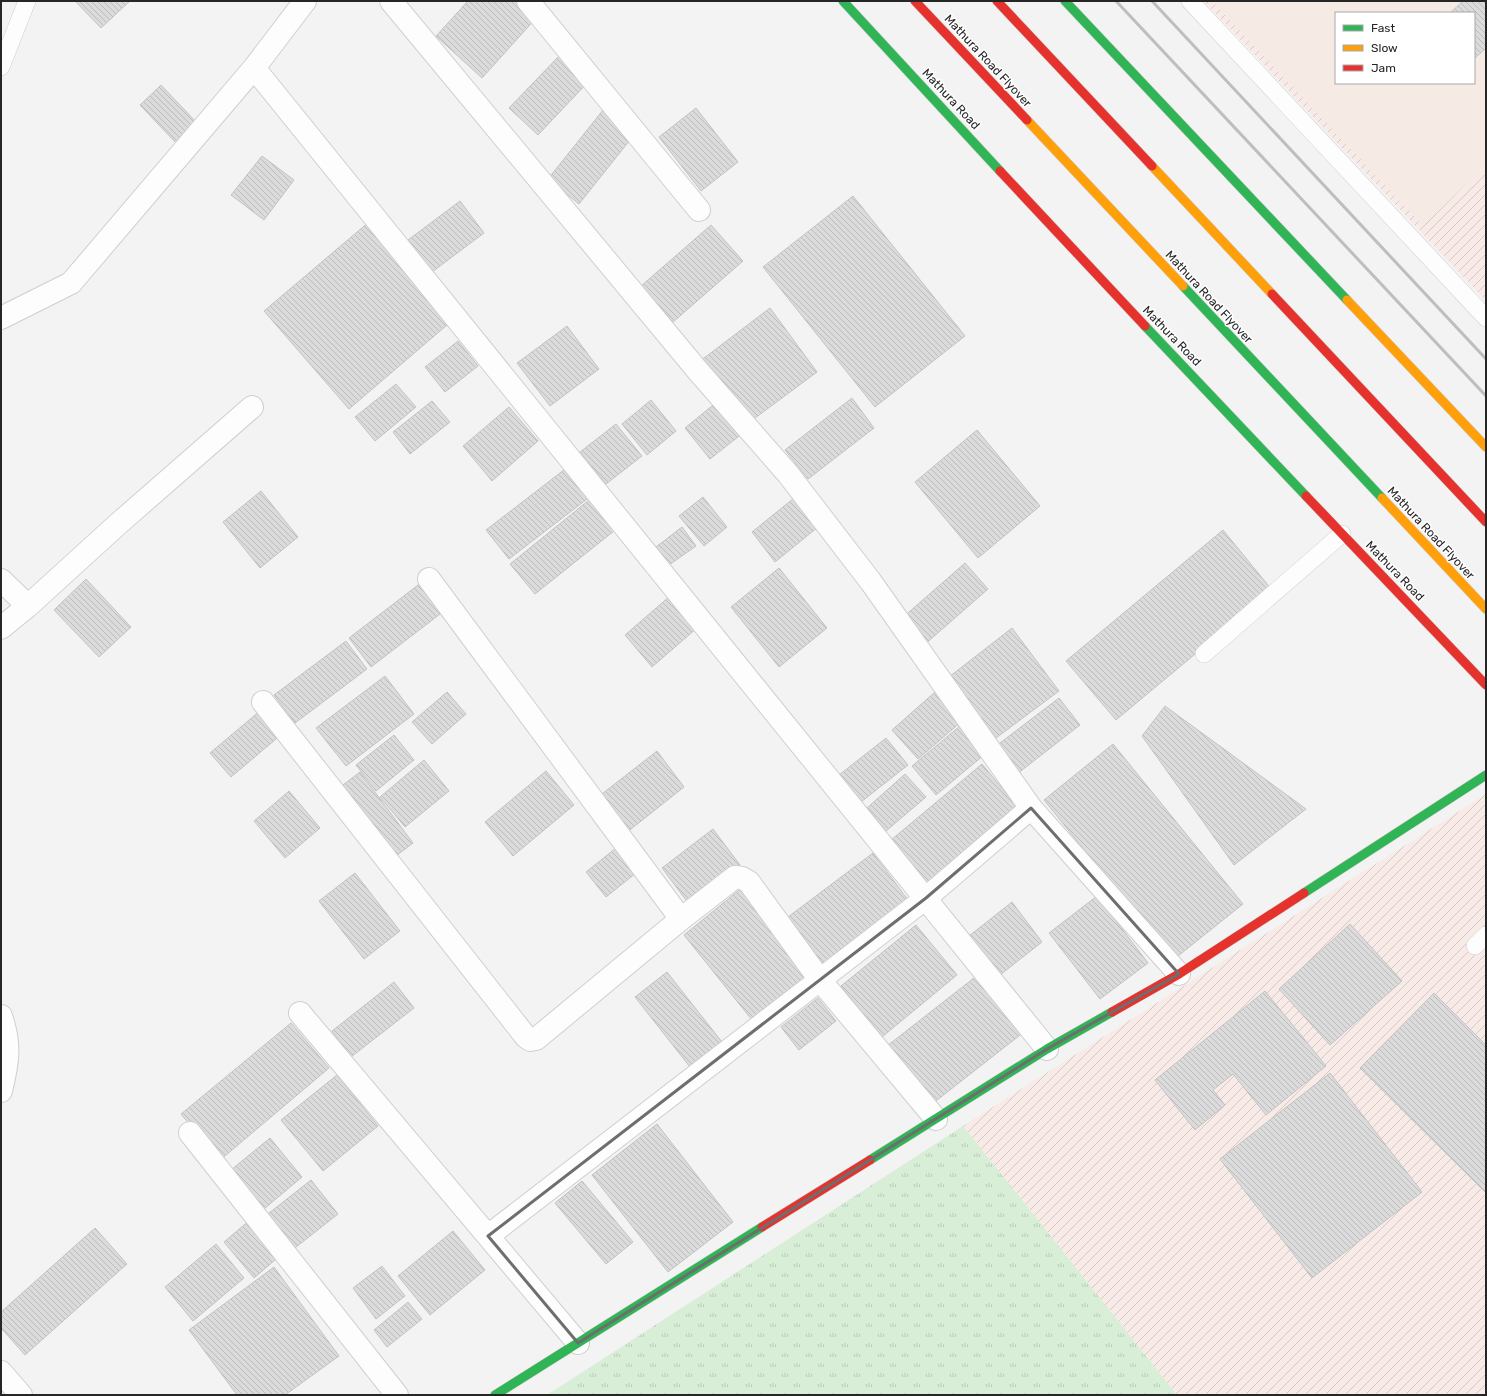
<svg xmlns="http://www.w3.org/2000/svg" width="1487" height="1396" viewBox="0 0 1487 1396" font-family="Rubik,sans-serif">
<defs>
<pattern id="industrial-furrows" width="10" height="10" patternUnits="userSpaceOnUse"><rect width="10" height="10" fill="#f8eae6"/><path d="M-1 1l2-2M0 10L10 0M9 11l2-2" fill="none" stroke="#d4c9c5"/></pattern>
<pattern id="grass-tufts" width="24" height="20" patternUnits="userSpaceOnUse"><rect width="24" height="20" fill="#d8eed7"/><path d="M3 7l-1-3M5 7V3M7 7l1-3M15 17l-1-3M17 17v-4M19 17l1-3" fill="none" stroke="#b9ccb9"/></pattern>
<pattern id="building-back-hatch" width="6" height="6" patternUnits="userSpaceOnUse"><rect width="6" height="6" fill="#dbdbdc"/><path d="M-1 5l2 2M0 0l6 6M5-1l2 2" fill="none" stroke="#bcbcbd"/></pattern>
</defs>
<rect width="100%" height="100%" fill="#f3f3f4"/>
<path fill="url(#industrial-furrows)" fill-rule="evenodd" d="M1204,1H1486V301ZM1336,13H1474V83H1336Z
M1486,794V1395H1177L963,1126Z"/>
<path fill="#f6ebe4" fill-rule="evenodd" d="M1212,1H1486V165L1423,226ZM1336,13H1474V83H1336Z"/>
<path fill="url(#grass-tufts)" d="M963,1126L1177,1395H547Z"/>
<path fill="url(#building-back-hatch)" stroke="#c3c3c5" d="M75,1H130L101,28Z
M468,1H521L538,16L482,78L436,36Z
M1463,1H1486V48L1474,59V13H1450Z
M560,55L589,81L538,135L509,108Z
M161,85L198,124L176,143L140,105Z
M696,108L738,162L701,191L659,137Z
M603,110L634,135L579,204L548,179Z
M262,156L294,180L264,220L231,195Z
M853,196L965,336L875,407L763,267Z
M460,201L484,233L432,272L408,240Z
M370,221L454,319L349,409L264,311Z
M711,225L743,261L673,322L641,286Z
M770,308L817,372L747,424L700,361Z
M567,326L599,369L550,406L517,363Z
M458,341L478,366L445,392L425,367Z
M396,384L416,407L375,441L355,417Z
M852,398L874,428L808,479L785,450Z
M651,400L676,431L647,455L622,424Z
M432,401L450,422L410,454L393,432Z
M718,401L743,433L710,459L685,428Z
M509,407L538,441L492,481L463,446Z
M616,424L642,456L606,484L580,452Z
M977,430L1040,506L978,558L915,482Z
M569,466L591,496L509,559L486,530Z
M261,491L298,537L260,568L223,522Z
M799,494L823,523L775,562L752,532Z
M594,496L619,527L535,594L510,564Z
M703,497L727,527L704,546L679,516Z
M682,527L696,546L669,565L656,547Z
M1223,530L1272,590L1116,720L1066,661Z
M965,563L988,589L924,645L901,619Z
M779,568L827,628L779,667L731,607Z
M86,579L131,627L99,657L54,610Z
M422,582L444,611L371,667L349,638Z
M670,596L697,628L652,667L625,635Z
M1012,628L1059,691L996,738L949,677Z
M346,641L367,669L295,723L274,695Z
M385,676L414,714L346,766L316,728Z
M447,692L466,714L432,744L412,722Z
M935,692L961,722L918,759L892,730Z
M1059,698L1080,725L1017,774L996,746Z
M1165,706L1306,809L1234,865L1142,736Z
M261,710L282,734L231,777L210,753Z
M960,726L984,755L936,795L912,766Z
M394,735L414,760L376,791L356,765Z
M886,738L908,765L861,802L839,775Z
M1113,744L1243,904L1173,960L1044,800Z
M657,751L684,787L626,833L598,797Z
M424,760L449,791L405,827L380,797Z
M982,764L1019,809L927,884L891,840Z
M546,771L574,805L513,856L485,822Z
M360,772L413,843L392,859L339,788Z
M905,774L926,797L886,831L867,808Z
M289,791L320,828L285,858L254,821Z
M713,829L740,865L689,904L662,868Z
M621,844L641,869L606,897L586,872Z
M873,853L911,904L826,968L788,917Z
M355,873L400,931L364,959L319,901Z
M743,887L811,972L752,1020L684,935Z
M1097,896L1148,963L1100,999L1049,933Z
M1012,902L1042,942L1000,975L969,936Z
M1350,924L1402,981L1330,1045L1279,989Z
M916,925L957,975L882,1037L841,986Z
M667,972L722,1042L690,1067L635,997Z
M979,974L1024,1032L932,1104L887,1046Z
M394,982L414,1008L351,1057L332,1031Z
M1265,991L1326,1066L1266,1115L1233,1074L1213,1090L1225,1105L1195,1130L1155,1080Z
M1434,993L1486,1045V1193L1360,1068Z
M818,998L836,1021L799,1050L781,1027Z
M291,1023L329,1068L219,1161L181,1114Z
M1330,1073L1422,1192L1312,1278L1220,1159Z
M337,1075L378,1126L323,1171L281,1120Z
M657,1124L733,1222L668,1272L592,1175Z
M270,1138L302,1177L258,1214L226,1174Z
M311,1180L338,1214L291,1251L264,1217Z
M582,1181L633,1242L606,1264L555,1203Z
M251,1219L282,1254L254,1278L224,1242Z
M95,1228L127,1264L25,1355L1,1328V1312Z
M453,1231L485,1270L430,1315L398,1276Z
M216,1244L244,1278L193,1321L165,1287Z
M382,1266L405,1296L376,1319L353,1288Z
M274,1267L339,1356L285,1395H237L189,1330Z
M408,1302L422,1319L387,1347L374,1330Z"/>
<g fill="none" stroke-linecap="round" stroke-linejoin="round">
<g stroke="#cfcfd0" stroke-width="18">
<path id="lane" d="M1190,1L1486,318
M1,67L27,1
M1204,654L1342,534
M1475,946L1486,935"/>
</g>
<g stroke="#cfcfd0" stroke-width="24">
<path id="street" d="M391,1L698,371L788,474L871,582L1031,808L1179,974
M528,1L699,210
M254,68L1047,1049
M1,318L71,283L254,68L305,1
M429,579L681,919
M1,580L28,606
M1,628L28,606L118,524L252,407
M263,702L526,1037L530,1040L536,1039L681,919L735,877L742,878L749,882L820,980L936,1119
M300,1013L578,1343
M1,1016C11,1045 8,1062 1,1091
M190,1133L397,1395
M488,1236L926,898L1031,808
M1,1372L21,1395"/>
</g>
<g stroke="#cfcfd0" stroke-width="10">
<path id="fast" d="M843,1L1000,171
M1065,1L1347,300
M1183,286L1382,498
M1145,326L1306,496
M1304,893L1486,775
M870,1160L1047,1049L1112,1012
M495,1395L762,1227"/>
</g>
<g stroke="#cfcfd0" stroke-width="10">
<path id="slow" d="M1027,120L1183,286
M1152,166L1272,294
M1347,300L1486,447
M1382,498L1486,609"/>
</g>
<g stroke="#cfcfd0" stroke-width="10">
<path id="jam" d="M915,1L1027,120
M997,1L1152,166
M1000,171L1145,326
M1272,294L1486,522
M1306,496L1486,685
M1112,1012L1179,974L1304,893
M762,1227L870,1160"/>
</g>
<use href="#lane" stroke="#fdfdfd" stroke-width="17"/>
<use href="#street" stroke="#fdfdfd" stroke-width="22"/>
<use href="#fast" stroke="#30b455" stroke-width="9"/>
<use href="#slow" stroke="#ff9f0a" stroke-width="9"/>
<use href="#jam" stroke="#e5322d" stroke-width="9"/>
<path stroke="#bebebe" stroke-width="3" d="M1116,1L1486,396
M1152,1L1486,359"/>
</g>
<path fill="none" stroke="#6e6e6f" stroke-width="3" stroke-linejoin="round" d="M1031,808L1179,974L1047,1049L578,1343L488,1236L926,898Z"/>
<g text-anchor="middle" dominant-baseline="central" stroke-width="3" stroke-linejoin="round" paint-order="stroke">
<g font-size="12" fill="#262627" stroke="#fff">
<text transform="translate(988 61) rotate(47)">Mathura Road Flyover</text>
<text transform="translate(951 99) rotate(47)">Mathura Road</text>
<text transform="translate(1209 297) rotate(47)">Mathura Road Flyover</text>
<text transform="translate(1172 336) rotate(46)">Mathura Road</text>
<text transform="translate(1431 533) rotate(47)">Mathura Road Flyover</text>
<text transform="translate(1395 571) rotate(46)">Mathura Road</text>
</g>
</g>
<rect width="1487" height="1396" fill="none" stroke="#262627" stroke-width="4"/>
<rect x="1335" y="12" width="140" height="72" fill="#ffffff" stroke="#a8a8a9"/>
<rect x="1343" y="25" width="20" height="6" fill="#30b455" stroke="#a8a8a9"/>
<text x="1371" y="32" font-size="12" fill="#262627">Fast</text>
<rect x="1343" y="45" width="20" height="6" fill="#ff9f0a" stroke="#a8a8a9"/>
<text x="1371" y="52" font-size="12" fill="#262627">Slow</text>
<rect x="1343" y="65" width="20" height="6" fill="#e5322d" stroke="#a8a8a9"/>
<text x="1371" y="72" font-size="12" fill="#262627">Jam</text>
</svg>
